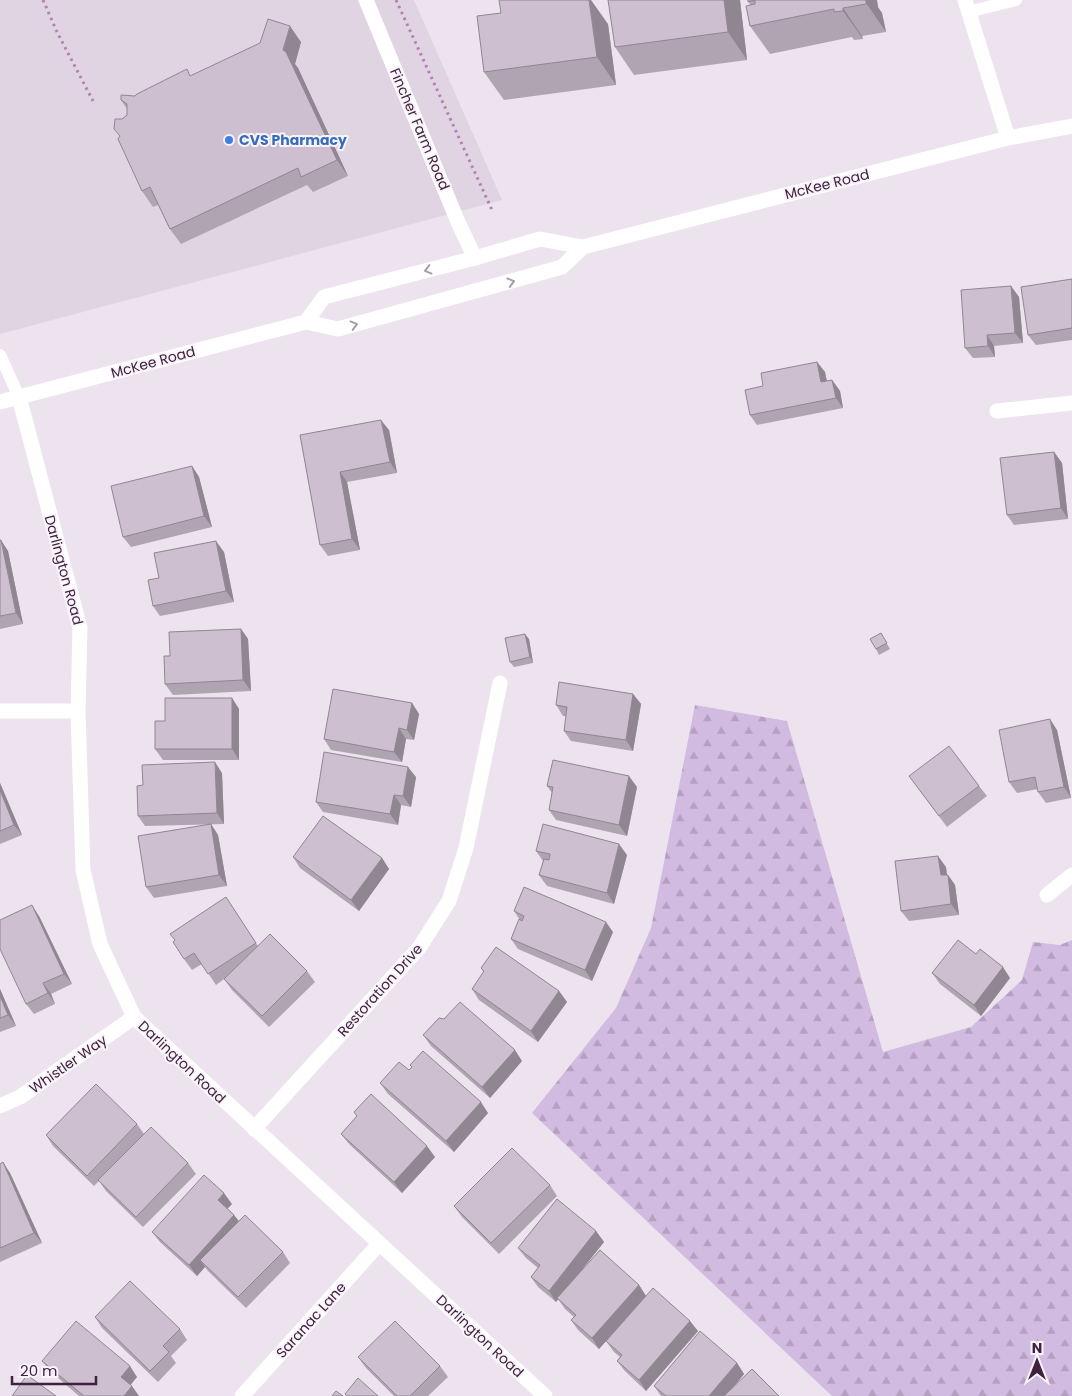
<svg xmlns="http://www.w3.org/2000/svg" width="1072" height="1396" viewBox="0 0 1072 1396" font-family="Poppins,sans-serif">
<defs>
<pattern id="forest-firs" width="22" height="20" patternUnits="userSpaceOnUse" patternTransform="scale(1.25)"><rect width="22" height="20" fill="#d1bbe0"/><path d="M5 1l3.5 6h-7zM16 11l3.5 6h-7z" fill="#b5a0c1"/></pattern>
</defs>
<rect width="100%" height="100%" fill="#ece3ee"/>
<path fill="#e0d4e2" d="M0,0H414L502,200L0,334Z"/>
<path fill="url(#forest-firs)" d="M695,705L787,721L883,1052L971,1027L1022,980L1033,942L1060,945L1072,940V1396H832L532,1113L616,1008L651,928Z"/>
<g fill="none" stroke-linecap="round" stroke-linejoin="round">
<path stroke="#b381b4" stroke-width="3" stroke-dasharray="2.5 4" stroke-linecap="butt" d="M43,0L57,32L93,101
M396,0L492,210"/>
<path stroke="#fff" stroke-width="12" d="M968,12L1016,0
M0,355L19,397"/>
<path stroke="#fff" stroke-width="15" d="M366,0L458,222L475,258
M965,0L1008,138
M19,397L80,628L78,711L83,870L100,944L134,1017L545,1396
M997,411L1072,403
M0,711H78
M1047,895L1072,875
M0,1106L20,1097L134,1017
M254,1129L419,948L449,901L466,848L500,683
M242,1396L379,1244"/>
<path stroke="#fff" stroke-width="15" d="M306,322L324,297L475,258L540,239L583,247L1008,138L1072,126
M0,402L306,322L338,329L562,267L583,247"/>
</g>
<path fill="#b0a4b2" d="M740,0L747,60L634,75L615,47Z
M748,0H877L878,8L882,13L886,32L862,36L863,39L854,40L852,37L770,54L750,26V5Z
M608,24L616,85L504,100L484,72Z
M301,42L295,64L298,68L348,176L313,192L307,185L181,244L170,229L158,205L153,207L142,191L120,136L122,119L127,115V109L121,100L135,96L191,76Z
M1072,279V340L1036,345L1028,335Z
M1011,286L1019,297L1023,343L994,346L995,357L973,358L965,348Z
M817,362L825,372L827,381L832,380L840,391L843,408L757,425L750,415L763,386Z
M389,430L397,473L347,482L360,550L328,556L320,545L300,435Z
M1054,452L1062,463L1068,519L1014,525L1007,515Z
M192,466L199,477L212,527L131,547L123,537Z
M0,540L8,551L23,624L0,629Z
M224,552L234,602L160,616L153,606Z
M241,629L248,639L251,691L173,695L165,684L170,656Z
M881,633L890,649L879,655L876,649Z
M529,639L533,663L514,667L510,662Z
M633,694L641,704L633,751L571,741L564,731L566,716H563L556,705Z
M232,698L239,709V760H163L155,749Z
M412,703L419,714L414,740L406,739L402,762L331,750L324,739Z
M1057,730L1071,798L1046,803L1038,792V789L1017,793L1009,782Z
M222,773L224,824L145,826L138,816L143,785Z
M909,776L979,786L987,796L947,827Z
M416,777L411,807L401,805L398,825L323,812L316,802Z
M0,783L22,835L0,844Z
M547,786L637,787L627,836L556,820L549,810L552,793Z
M211,824L218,835L227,886L154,898L146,887Z
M536,851L627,855L614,904L547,886L539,875L543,861Z
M293,857L382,858L389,869L359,911L300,868Z
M946,867L947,875H948L955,885L959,915L909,921L901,911Z
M226,897L258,946L307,971L315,982L269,1027L232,990L224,979L216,985L202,964L192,970L184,959Z
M514,911L613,932L592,981L518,949L511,939L520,920Z
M39,916L72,984L51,994L55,1004L34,1014L26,1004Z
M976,954L1010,978L981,1016L940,984L932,973Z
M481,968L559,991L567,1002L538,1042L479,1000L472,989L484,973Z
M0,989L16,1026L0,1032Z
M423,1035L522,1061L490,1098L431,1046Z
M409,1070L488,1113L454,1152L388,1094L380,1083Z
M354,1112L435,1157L402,1193L349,1144L341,1134L357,1116Z
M137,1124L144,1134L188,1163L196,1174L143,1227L106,1191L99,1181L94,1186L53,1146L46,1135Z
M0,1164L10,1173L42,1243L0,1262Z
M550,1185L557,1196L499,1254L462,1217L454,1206Z
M232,1204L227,1209L234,1215L239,1221L283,1252L290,1263L246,1308L208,1271L205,1267L197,1276L160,1242L152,1232Z
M596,1231L604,1242L574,1280L639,1285L646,1296L698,1331L646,1391L625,1371L617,1361L620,1357L614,1352L606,1341L599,1349L578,1330L571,1320L574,1317L565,1309L558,1299L556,1302L538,1287L531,1277L538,1268L526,1258L518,1248Z
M95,1317L180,1329L187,1340L171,1356L176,1363L158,1382L102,1328Z
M358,1357L440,1366L448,1377L428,1396H394L366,1368Z
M42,1361L137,1377L130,1385L139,1396H79L50,1371Z
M737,1363L744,1374L734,1387L779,1396H661L654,1386Z"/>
<path fill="#908691" d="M589,0H591L608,24L616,85L597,57Z
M724,0H740L747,60L728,32Z
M864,0H877L878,7L882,13L886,32Z
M843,8L862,36L863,39L843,11Z
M290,26L301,42L295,64L298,68L348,176L337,160L283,50Z
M1011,286L1019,297L1023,343L1015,333Z
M987,335L994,346L995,357L988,346Z
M817,362L825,372L829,393L821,382Z
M832,380L840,391L843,408L836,398Z
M381,420L389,430L397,473L390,462Z
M1054,452L1062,463L1068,519L1061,508Z
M192,466L199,477L212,527L204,516Z
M340,472L347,482L360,550L352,539Z
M1,540L8,551L23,624L16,613Z
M216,541L224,552L234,602L226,591Z
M241,629L248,639L251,691L243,680Z
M525,634L529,639L533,663L530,657Z
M633,694L641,704L633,751L626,740Z
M232,698L239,709V760L232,749Z
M412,703L419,714L414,740L407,730Z
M1050,719L1057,730L1071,798L1064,787Z
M399,728L406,739L402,762L394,752Z
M215,762L222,773L224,824L217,813Z
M408,767L416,777L411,807L403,796Z
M629,776L637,787L627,836L619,825Z
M0,783L22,835L14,825L0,790Z
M394,795L401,805L398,825L390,814Z
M211,824L218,835L227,886L219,875Z
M619,844L627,855L614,904L607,893Z
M938,856L946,867L948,886L941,875Z
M382,858L389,869L359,911L351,900Z
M948,875L955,885L959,915L951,904Z
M32,905L39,916L72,984L64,974Z
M606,922L613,932L592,981L585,970Z
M1003,967L1010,978L981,1016L974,1005Z
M43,983L51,994L55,1004L48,993Z
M0,989L16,1026L8,1015L0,996Z
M559,991L567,1002L538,1042L531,1031Z
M515,1050L522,1061L490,1098L482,1087Z
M481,1102L488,1113L454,1152L446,1141Z
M427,1146L435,1157L402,1193L394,1182Z
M3,1162L10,1173L42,1243L34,1233Z
M224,1193L232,1204L225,1211L218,1200Z
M234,1215L242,1226L200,1260L205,1267L197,1276L189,1265Z
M596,1231L604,1242L556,1302L549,1291Z
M639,1285L646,1296L599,1349L592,1338Z
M690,1321L698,1331L646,1391L639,1380Z
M737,1363L744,1374L726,1396H709Z
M130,1366L137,1377L128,1388L121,1377Z
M132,1386L139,1396H124Z"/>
<path fill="#cdbfcf" stroke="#908691" d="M499,0H589L597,57L484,72L477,16L501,13Z
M608,0H724L728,32L615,47Z
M748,0H866V4L843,8V11L834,12V9L750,26L746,6L755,4V0L748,2Z
M268,19L290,26L283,50L286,52L337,160L301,177L298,168L170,229L150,187L142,191L118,139L120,136L114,129L115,119H122L127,115V104L121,100V95L135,96L137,94L187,69L190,76L260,43Z
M1072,279V328L1028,335L1021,287Z
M1011,286L1015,333L987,335L988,346L965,348L961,290Z
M817,362L821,382L832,380L836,398L750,415L745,390L763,386L761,373Z
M381,420L390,462L340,472L352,539L320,545L300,435Z
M1054,452L1061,508L1007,515L1000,458Z
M192,466L204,516L123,537L111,486Z
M0,540H1L16,613L0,616Z
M216,541L226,591L153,606L148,580L159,578L154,553Z
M241,629L243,680L165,684L164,656H170L169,632Z
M881,633L887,643L876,649L870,639Z
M525,634L530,657L510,662L505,638Z
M559,682L633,694L626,740L564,731L567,707L556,705Z
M333,689L412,703L407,730L399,728L394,752L324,739Z
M165,698H232V749H155V721H165Z
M1050,719L1064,787L1038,792L1035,777L1009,782L999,730Z
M949,746L979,786L939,816L909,776Z
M324,752L408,767L403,796L394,795L390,814L316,802Z
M553,760L629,776L619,825L549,810L553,787L547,786Z
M215,762L217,813L138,816L137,786L143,785L142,765Z
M0,790L14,825L0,831Z
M323,816L382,858L351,900L293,857Z
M211,824L219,875L146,887L138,836Z
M543,824L619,844L607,893L539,875L544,859L549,860L550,854L536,851Z
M938,856L941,875H948L951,904L901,911L895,861Z
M524,887L606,922L585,970L511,939L519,919L522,921L524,916L514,911Z
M226,897L256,943L208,974L194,953L184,959L173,942L175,940L170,934Z
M32,905L64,974L43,983L48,993L26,1004L0,949V920Z
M270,934L307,971L262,1016L224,979Z
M958,940L976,954L980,949L1003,967L974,1005L932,973Z
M496,947L559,991L531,1031L472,989L484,971L481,968Z
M0,996L8,1015L0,1018Z
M460,1002L515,1050L482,1087L423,1035L439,1018L444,1019Z
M423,1051L481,1102L446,1141L380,1083L399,1062L409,1070L412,1067L410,1065Z
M96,1084L137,1124L87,1176L46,1135Z
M371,1094L427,1146L394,1182L341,1134L357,1116L354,1112Z
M151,1127L188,1163L136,1217L98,1180Z
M512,1148L550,1185L491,1243L454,1206Z
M3,1162L34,1233L0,1248V1164Z
M204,1175L224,1193L218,1200L234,1215L189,1265L152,1232Z
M557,1199L596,1231L549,1291L531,1277L540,1265L518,1248Z
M245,1215L283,1252L238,1297L200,1260Z
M600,1250L639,1285L592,1338L571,1320L576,1315L557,1298Z
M130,1281L180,1329L163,1346L169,1352L150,1371L95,1317Z
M653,1288L690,1321L639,1380L617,1361L622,1355L606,1341Z
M76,1321L130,1366L121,1377L132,1386L124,1396H84L42,1361Z
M395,1321L440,1366L410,1396H397L358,1357Z
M700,1331L737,1363L709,1396H666L654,1386Z
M752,1369L779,1396H724Z
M27,1375L56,1396H12Z
M358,1378L378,1396H347L345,1394Z
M336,1391L343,1396H332Z"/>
<defs><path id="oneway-chevron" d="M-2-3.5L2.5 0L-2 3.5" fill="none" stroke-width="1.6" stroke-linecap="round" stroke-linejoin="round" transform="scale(1.25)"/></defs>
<g stroke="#aa9ba9">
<use href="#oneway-chevron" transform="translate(428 270) rotate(165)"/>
<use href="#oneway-chevron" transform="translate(511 282) rotate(-16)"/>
<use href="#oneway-chevron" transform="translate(354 325) rotate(-15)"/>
</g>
<circle fill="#3f7fe0" stroke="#f9f4fa" stroke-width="2" cx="229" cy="140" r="5"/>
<g text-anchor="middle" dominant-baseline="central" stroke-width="4" stroke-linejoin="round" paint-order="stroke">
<g font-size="14" fill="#412140" stroke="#f9f4fa">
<text transform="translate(420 129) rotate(67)">Fincher Farm Road</text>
<text transform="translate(827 184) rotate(-14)">McKee Road</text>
<text transform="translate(153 362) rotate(-15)">McKee Road</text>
<text transform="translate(64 570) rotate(75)">Darlington Road</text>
<text transform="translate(380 990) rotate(-48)">Restoration Drive</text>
<text transform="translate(182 1062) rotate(43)">Darlington Road</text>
<text transform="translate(68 1064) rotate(-35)">Whistler Way</text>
<text transform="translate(311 1320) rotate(-48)">Saranac Lane</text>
<text transform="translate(480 1336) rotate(43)">Darlington Road</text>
</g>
<g font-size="14" font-weight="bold" fill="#366cbe" stroke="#f9f4fa" text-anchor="start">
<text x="239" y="140">CVS Pharmacy</text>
</g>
</g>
<g transform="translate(1037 1361)" stroke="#f9f4fa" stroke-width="4" paint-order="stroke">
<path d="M0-4L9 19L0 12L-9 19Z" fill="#412140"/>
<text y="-8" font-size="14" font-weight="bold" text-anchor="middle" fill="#412140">N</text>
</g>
<path d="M12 1376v8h84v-8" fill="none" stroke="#412140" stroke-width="2.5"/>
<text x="20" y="1376" font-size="15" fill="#412140" stroke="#f9f4fa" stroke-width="4" paint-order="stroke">20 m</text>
</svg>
